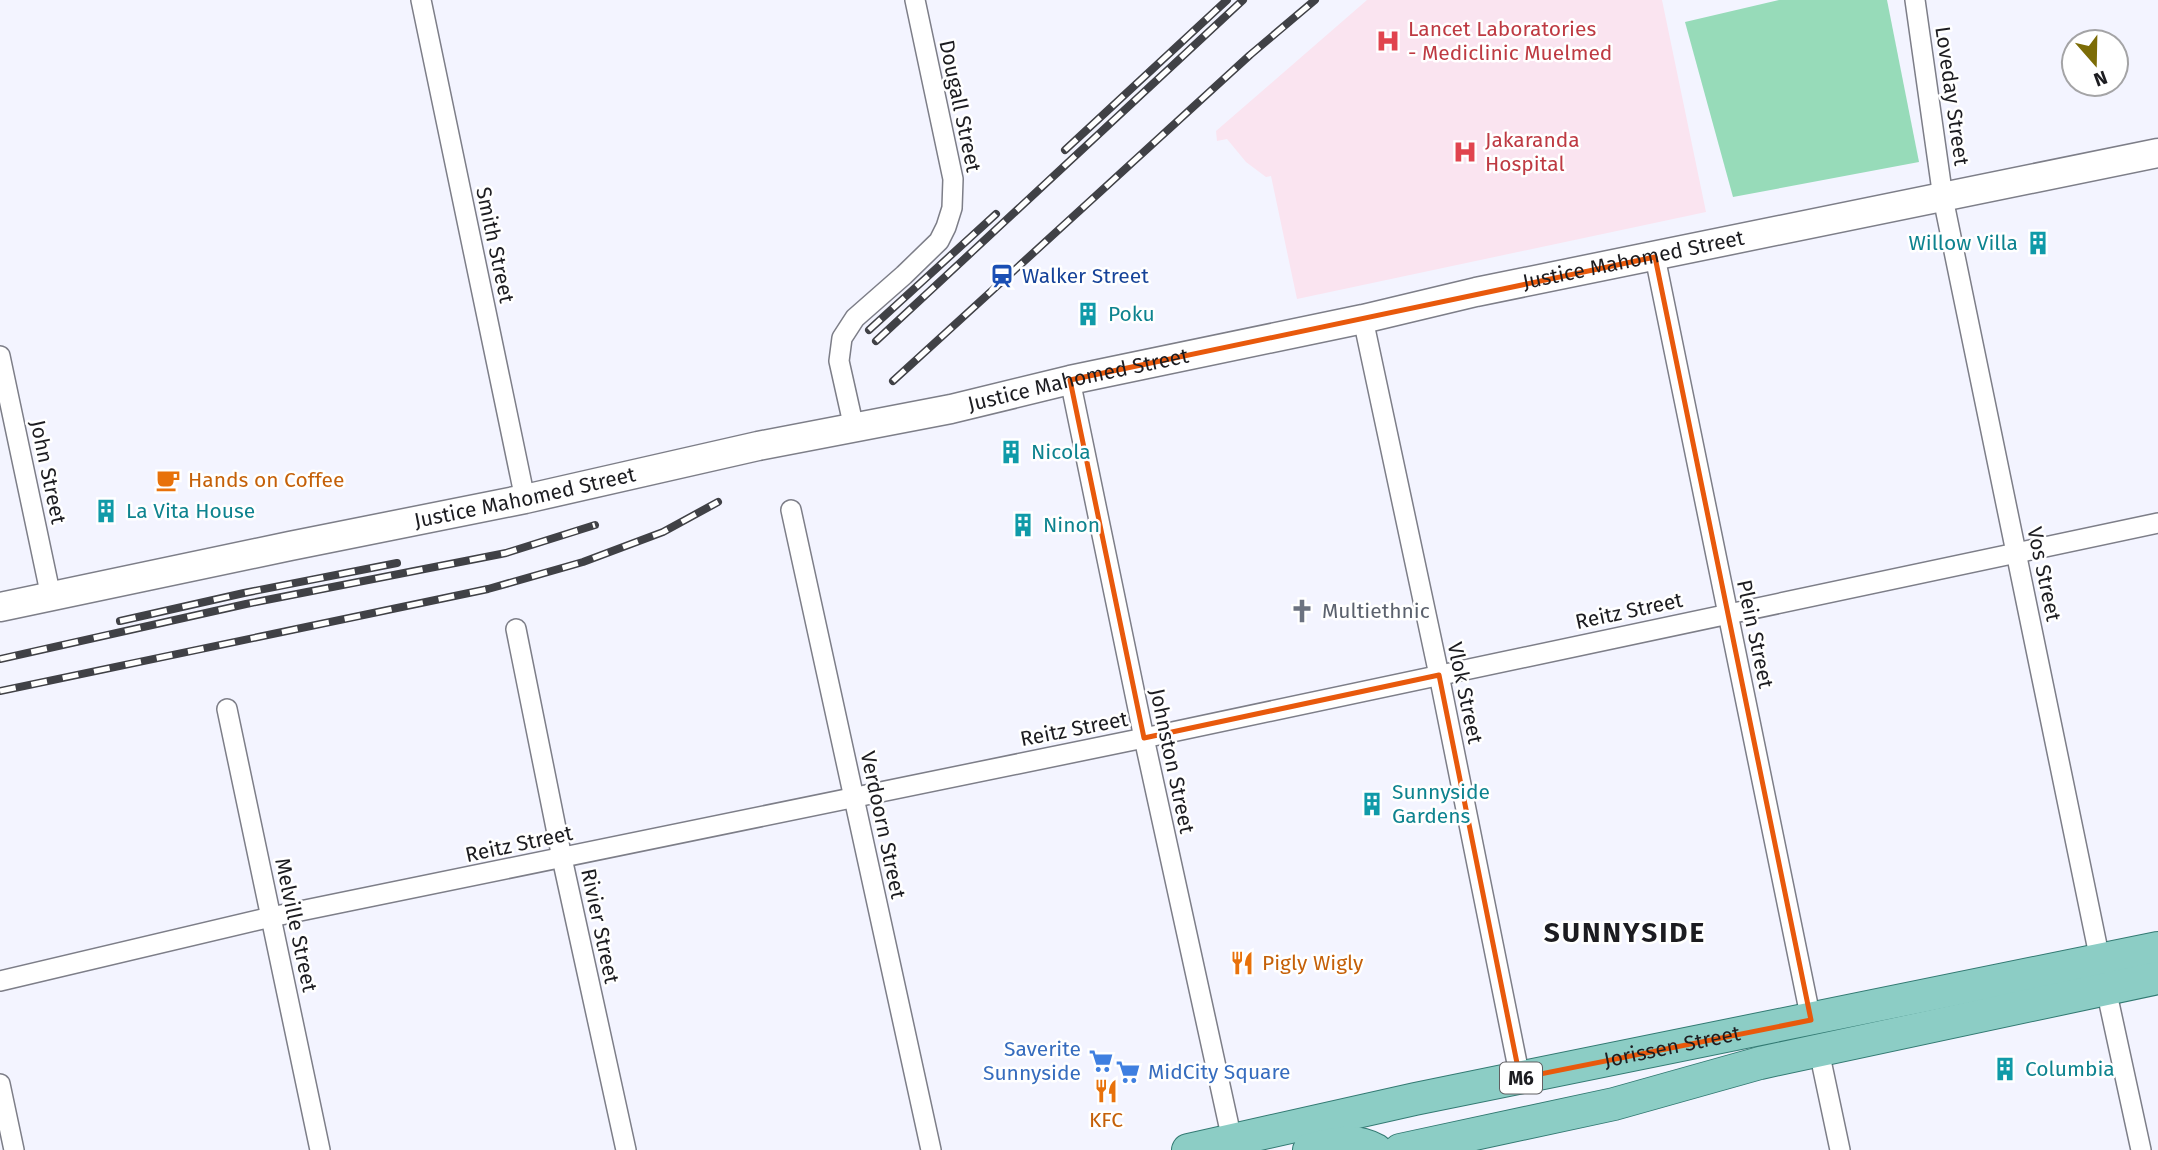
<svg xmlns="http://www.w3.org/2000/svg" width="2158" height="1150" viewBox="0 0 2158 1150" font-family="'Fira Sans',sans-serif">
  <rect width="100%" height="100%" fill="#f3f4ff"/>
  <polygon fill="#fae4f0" points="1367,0 1662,0 1706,212 1297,299 1271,176 1266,177 1246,162 1227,139 1217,141 1216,131"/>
  <polygon fill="#97dbb9" points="1779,0 1887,0 1919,162 1733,197 1685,22"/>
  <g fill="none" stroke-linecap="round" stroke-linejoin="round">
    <g stroke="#7d7e88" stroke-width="22">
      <g id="street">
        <polyline points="421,0 525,499"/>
        <polyline points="1915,0 1943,198 2100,960"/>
        <polyline points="1655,257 1811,1020"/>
        <polyline points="1363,319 1439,675 1520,1078"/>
        <polyline points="0,356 51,597"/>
        <polyline points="1070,380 1144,738 1234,1149"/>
        <polyline points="854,428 839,361 842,338 855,318 904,275 939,241 946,227 952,208 953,179 915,0"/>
        <polyline points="791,510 931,1150"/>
        <polyline points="516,629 562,858 626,1150"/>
        <polyline points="227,709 320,1150"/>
        <polyline points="0,981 271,917 1144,738 2158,523"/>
        <polyline points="2106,989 2141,1150"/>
        <polyline points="1819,1051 1840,1150"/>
        <polyline points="0,1084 14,1150"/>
      </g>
    </g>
    <g stroke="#7d7e88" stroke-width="31">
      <g id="secondary">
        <path id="s1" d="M 0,607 L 290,546 L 525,499 L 758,446 L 951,409 L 1070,380 L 1363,319 L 1476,292 L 2158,153"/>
      </g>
    </g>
    <g stroke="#337a73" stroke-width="34">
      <g id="primary">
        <path id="s2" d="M 1188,1150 L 1415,1099 L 2158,948"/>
        <path d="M 1309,1150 C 1332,1144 1354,1137 1376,1150"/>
        <polyline points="1400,1150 1614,1104 1760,1063 2158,978"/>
      </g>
    </g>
    <use href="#street" stroke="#fff" stroke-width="19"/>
    <use href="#secondary" stroke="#fff" stroke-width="28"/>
    <use href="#primary" stroke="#8ccdc5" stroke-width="32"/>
    <g stroke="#404146" stroke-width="8">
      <g id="rail">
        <polyline points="1065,150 1227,0"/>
        <polyline points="869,330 996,214"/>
        <polyline points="876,341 1243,0"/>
        <polyline points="893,381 1250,55 1315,0"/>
        <polyline points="120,621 244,593 397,563"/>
        <polyline points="0,659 246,604 506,553 595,525"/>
        <polyline points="0,691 488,589 583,562 663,532 718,502"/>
      </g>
    </g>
    <use href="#rail" stroke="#fff" stroke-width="5" stroke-dasharray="16" stroke-linecap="butt"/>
  </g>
  <path fill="none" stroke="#e8590c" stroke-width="5" stroke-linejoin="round" d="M 1655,257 L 1811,1020 L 1520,1078 L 1439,675 L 1144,738 L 1070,380 Z"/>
  <defs>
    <g id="hospital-bare" transform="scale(1.89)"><path d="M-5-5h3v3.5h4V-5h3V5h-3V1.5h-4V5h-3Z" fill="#e0444e" stroke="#fff" stroke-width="2.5" paint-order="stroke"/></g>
    <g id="building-bare" transform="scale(1.89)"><path d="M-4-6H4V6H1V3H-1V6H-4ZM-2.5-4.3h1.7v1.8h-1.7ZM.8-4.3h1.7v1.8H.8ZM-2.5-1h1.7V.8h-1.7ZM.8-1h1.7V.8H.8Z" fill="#0f9aa8" stroke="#fff" stroke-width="2.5" paint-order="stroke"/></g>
    <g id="station-bare" transform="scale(1.89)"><path d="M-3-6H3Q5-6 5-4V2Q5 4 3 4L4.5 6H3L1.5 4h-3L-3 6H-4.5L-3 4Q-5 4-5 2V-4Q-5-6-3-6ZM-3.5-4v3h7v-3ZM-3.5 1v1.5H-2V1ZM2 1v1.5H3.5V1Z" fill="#1a4fb4" stroke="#fff" stroke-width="2.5" paint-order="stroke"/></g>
    <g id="cafe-bare" transform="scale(1.89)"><path d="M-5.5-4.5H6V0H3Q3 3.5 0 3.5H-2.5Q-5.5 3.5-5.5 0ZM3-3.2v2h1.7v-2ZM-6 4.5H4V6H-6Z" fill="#e8710a" stroke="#fff" stroke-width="2.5" paint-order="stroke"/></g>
    <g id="church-bare" transform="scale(1.89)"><path d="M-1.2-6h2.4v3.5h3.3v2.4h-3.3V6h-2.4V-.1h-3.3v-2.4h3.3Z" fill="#6b7280" stroke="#fff" stroke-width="2.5" paint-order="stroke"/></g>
    <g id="restaurant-bare" transform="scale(1.89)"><path d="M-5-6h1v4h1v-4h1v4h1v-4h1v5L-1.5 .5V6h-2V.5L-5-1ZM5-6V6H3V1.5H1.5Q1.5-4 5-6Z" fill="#e8710a" stroke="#fff" stroke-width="2.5" paint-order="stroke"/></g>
    <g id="supermarket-bare" transform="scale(1.89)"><path d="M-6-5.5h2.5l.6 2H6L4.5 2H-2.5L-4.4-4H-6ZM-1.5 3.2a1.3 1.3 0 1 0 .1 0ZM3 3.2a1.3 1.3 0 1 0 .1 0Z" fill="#3f7fe0" stroke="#fff" stroke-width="2.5" paint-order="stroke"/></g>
  </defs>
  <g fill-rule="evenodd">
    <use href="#hospital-bare" x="1388" y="41"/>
    <use href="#hospital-bare" x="1465" y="152"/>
    <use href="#building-bare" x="2038" y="243"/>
    <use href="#station-bare" x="1002" y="276"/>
    <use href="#building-bare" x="1088" y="314"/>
    <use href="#building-bare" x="1011" y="452"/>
    <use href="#cafe-bare" x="168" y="480"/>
    <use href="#building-bare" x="106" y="511"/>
    <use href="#building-bare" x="1023" y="525"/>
    <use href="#church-bare" x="1302" y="611"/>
    <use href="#building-bare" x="1372" y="804"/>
    <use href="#restaurant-bare" x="1242" y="963"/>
    <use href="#supermarket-bare" x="1101" y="1061"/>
    <use href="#building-bare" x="2005" y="1069"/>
    <use href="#supermarket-bare" x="1128" y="1072"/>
    <use href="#restaurant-bare" x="1106" y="1091"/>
  </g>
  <g text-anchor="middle" stroke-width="5" stroke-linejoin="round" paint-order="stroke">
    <rect fill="#fff" stroke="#606063" stroke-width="2" x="1500" y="1062.5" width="42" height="31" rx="5"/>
    <g font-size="19" font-weight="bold" fill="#1c1c20">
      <text x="1521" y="1085">M6</text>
    </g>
    <g font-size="21" fill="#be3a42" stroke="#fff" text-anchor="start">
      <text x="1408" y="36">Lancet Laboratories<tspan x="1408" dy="24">- Mediclinic Muelmed</tspan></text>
      <text x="1485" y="147">Jakaranda<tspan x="1485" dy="24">Hospital</tspan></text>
    </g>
    <g font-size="21" fill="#1c1c20" stroke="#fff">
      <text transform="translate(1952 96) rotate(82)" y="7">Loveday Street</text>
      <text transform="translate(960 106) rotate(78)" y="7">Dougall Street</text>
      <text transform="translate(495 245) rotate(78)" y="7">Smith Street</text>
      <text dy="7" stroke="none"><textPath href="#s1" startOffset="1670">Justice Mahomed Street</textPath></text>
      <text dy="7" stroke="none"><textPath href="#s1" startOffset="1102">Justice Mahomed Street</textPath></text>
      <text transform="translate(48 472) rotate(78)" y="7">John Street</text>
      <text dy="7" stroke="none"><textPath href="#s1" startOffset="536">Justice Mahomed Street</textPath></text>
      <text transform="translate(2044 574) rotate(78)" y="7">Vos Street</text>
      <text transform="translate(1629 611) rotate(-12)" y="7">Reitz Street</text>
      <text transform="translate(1755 634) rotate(78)" y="7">Plein Street</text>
      <text transform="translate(1465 693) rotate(78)" y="7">Vlok Street</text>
      <text transform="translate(1074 729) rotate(-11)" y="7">Reitz Street</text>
      <text transform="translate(1172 761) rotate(78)" y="7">Johnston Street</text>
      <text transform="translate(883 825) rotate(78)" y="7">Verdoorn Street</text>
      <text transform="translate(519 844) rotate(-12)" y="7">Reitz Street</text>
      <text transform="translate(296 925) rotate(78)" y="7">Melville Street</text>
      <text transform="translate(600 926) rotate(78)" y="7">Rivier Street</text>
      <text dy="7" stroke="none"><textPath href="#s2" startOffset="495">Jorissen Street</textPath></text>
    </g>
    <g font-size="21" fill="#0d838f" stroke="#fff" text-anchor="start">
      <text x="2018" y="250" text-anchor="end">Willow Villa</text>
      <text x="1108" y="321">Poku</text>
      <text x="1031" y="459">Nicola</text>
      <text x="126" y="518">La Vita House</text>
      <text x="1043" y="532">Ninon</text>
      <text x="1392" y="799">Sunnyside<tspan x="1392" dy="24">Gardens</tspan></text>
      <text x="2025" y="1076">Columbia</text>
    </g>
    <g font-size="21" fill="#164399" stroke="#fff" text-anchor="start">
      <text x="1022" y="283">Walker Street</text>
    </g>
    <g font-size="21" fill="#c56008" stroke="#fff" text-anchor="start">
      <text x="188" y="487">Hands on Coffee</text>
      <text x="1262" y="970">Pigly Wigly</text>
      <text x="1106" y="1127" text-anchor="middle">KFC</text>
    </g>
    <g font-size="21" fill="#5b616d" stroke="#fff" text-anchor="start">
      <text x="1322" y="618">Multiethnic</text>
    </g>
    <g font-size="21" fill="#366cbe" stroke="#fff" text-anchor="end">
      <text x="1081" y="1056">Saverite<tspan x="1081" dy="24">Sunnyside</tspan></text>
      <text x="1148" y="1079" text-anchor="start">MidCity Square</text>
    </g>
    <g font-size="28" font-weight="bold" letter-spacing="2" fill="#1c1c20" stroke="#fff">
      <text x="1625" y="942">SUNNYSIDE</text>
    </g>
  </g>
  <g transform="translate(2095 63) rotate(160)"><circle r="33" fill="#ffffff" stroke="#a4a4a6" stroke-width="2"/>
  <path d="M0-5L12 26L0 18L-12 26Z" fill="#7c6c06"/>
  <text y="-10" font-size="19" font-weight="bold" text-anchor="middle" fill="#1c1c20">N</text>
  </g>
</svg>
